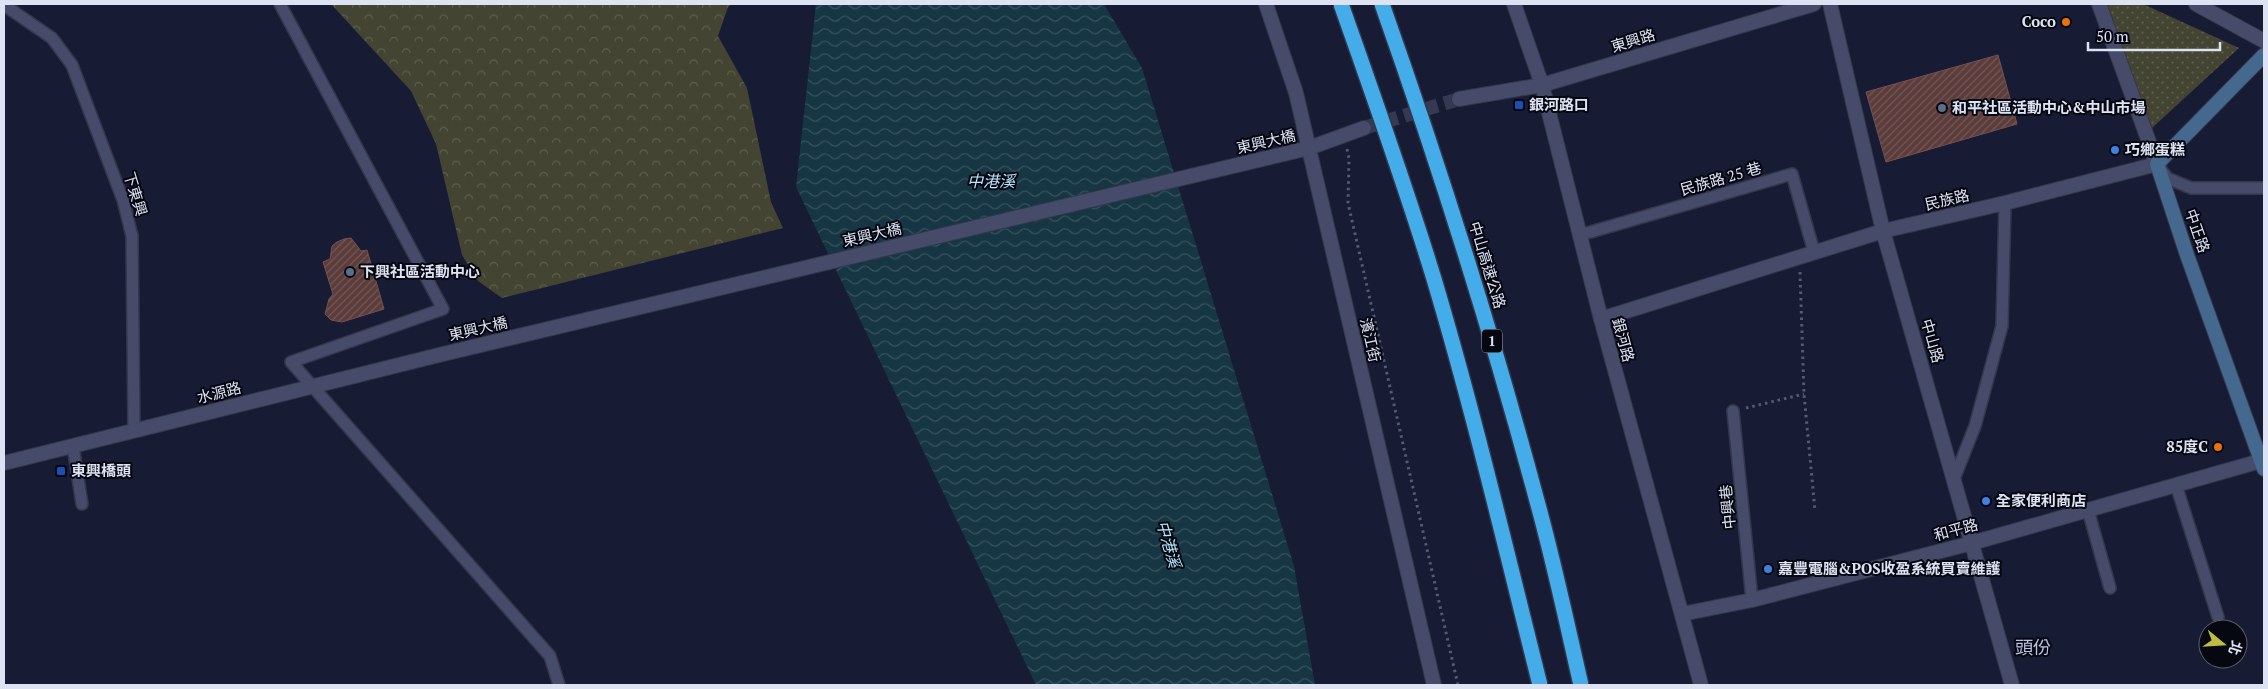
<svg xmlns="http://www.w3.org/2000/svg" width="2268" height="689" viewBox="0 0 2268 689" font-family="'PT Serif','Noto Sans TC',serif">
  <defs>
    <pattern id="forest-crowns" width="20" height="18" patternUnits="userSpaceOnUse" patternTransform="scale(1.25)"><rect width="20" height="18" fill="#434431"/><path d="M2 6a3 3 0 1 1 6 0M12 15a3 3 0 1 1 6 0" fill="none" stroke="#5e5f4f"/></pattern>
    <pattern id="park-dots" width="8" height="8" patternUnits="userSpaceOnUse" patternTransform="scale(1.25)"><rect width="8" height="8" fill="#434431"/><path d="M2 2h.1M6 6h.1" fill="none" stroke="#5e5f4f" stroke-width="1.8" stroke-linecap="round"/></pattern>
    <pattern id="water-waves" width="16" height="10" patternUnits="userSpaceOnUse" patternTransform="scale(1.25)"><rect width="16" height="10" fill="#163643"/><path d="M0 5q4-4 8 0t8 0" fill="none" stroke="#37535f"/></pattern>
    <pattern id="building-hatch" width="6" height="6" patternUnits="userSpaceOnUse" patternTransform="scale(1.25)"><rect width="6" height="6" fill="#5b3c3a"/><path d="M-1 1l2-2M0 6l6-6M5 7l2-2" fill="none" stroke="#725857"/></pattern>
  </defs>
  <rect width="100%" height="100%" fill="#171b34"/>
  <polygon fill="url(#forest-crowns)" points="331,4 732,4 728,7 718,36 747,88 771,202 783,228 502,298 478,281 462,255 436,144 411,91"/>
  <polygon fill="url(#park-dots)" points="2105,4 2143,4 2239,48 2152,128"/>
  <polygon fill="url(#water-waves)" points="816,4 1104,4 1142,68 1294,566 1315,685 1036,685 796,187"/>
  <g fill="url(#building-hatch)" stroke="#75514f">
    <polygon points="1998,55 2017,124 1886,162 1866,92"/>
    <polygon points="351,238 361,251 367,250 384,309 342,322 331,320 325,314 329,299 333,294 323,262 330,259 332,246 337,242 344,239"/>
  </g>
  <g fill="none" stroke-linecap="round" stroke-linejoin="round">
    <polyline stroke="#353951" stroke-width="14" stroke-dasharray="14 7" stroke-linecap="butt" points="1364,128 1459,99"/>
    <g stroke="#34364b" stroke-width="14">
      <g id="service">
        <polyline points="280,4 443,309 291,362 550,656 559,685"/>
        <polyline points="4,5 52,38 72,65 123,200 132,236 134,431"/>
        <polyline points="2160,168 2167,178 2191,188 2264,188"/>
        <polyline points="1580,235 1792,174 1814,252"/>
        <polyline points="1733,411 1752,600"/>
        <polyline points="73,446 82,504"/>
        <polyline points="1954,479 1975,426 2002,326 2005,203"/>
        <polyline points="2176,485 2218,617"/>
        <polyline points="2088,510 2110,588"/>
      </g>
    </g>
    <g stroke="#34364b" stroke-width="16">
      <g id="minor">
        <polyline points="1266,4 1296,93 1434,685"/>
        <polyline points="1514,4 1542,85 1601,319 1701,685"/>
        <polyline points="1830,4 1883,231 2012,685"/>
        <polyline points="1542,85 1814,4"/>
        <polyline points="1601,319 1883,231 2005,203 2157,164"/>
        <polyline points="1682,614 1752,600 1972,543 2264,460"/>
      </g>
    </g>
    <g stroke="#34364b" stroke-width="16">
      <g id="tertiary">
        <polyline points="2099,4 2157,164"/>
        <polyline points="2196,4 2264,41"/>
        <polyline points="1459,99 1542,85"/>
        <polyline points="4,463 443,354 1309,148 1364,128"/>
      </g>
    </g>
    <g stroke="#34364b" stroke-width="16">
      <polyline id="secondary" points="2264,55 2157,164 2187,255 2264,469"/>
    </g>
    <g stroke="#565a71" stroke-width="3" stroke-dasharray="2.5 4" stroke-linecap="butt">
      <polyline points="1347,149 1349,159 1348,203 1458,685"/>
      <polyline points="1800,272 1804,394 1815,511"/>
      <polyline points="1746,408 1804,394"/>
    </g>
    <use href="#service" stroke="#454b68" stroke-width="11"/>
    <use href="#minor" stroke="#454b68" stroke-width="14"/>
    <use href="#tertiary" stroke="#454b68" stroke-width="14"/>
    <use href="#secondary" stroke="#45688e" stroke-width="14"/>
    <g stroke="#34364b" stroke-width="18" stroke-linecap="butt">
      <g id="motorway-bridge">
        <path d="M 1341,4 C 1373,95 1406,187 1434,279 C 1474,413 1506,550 1540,685"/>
        <path d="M 1382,4 C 1440,168 1492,333 1537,501 C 1554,562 1567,624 1581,685"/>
      </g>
    </g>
    <use href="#motorway-bridge" stroke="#44ace8" stroke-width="15"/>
  </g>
  <g fill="#e8710a" stroke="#050711" stroke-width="2">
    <circle cx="2066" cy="22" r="5"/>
    <circle cx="2218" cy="447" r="5"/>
  </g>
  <g fill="#1a4fb4" stroke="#050711" stroke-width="2">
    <rect x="1514" y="100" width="10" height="10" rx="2.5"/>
    <rect x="56" y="466" width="10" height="10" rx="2.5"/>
  </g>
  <g fill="#5c6f8a" stroke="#050711" stroke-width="2">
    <circle cx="1942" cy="108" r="5"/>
    <circle cx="350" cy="272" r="5"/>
  </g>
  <g fill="#3f7fe0" stroke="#050711" stroke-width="2">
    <circle cx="2115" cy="150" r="5"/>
    <circle cx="1986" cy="501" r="5"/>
    <circle cx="1768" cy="569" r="5"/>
  </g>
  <g text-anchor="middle" stroke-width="4" stroke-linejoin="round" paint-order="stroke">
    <rect fill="#050711" stroke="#9da1b0" stroke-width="1" x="1482" y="329.5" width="20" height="23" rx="4"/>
    <g font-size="14" font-weight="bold" fill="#dee3f4">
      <text x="1492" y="346">1</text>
    </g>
    <g font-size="15" font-weight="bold" fill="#dee3f4" stroke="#050711" text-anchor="start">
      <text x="2056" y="27" text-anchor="end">Coco</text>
      <text x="1529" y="110">銀河路口</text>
      <text x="1952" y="113">和平社區活動中心&amp;中山市場</text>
      <text x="2125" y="155">巧鄉蛋糕</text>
      <text x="360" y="277">下興社區活動中心</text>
      <text x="2208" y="452" text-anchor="end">85度C</text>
      <text x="71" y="476">東興橋頭</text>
      <text x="1996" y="506">全家便利商店</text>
      <text x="1778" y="574">嘉豐電腦&amp;POS收盈系統買賣維護</text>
    </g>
    <g font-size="15" fill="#dee3f4" stroke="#050711">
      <text transform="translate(1633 41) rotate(-17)" y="5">東興路</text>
      <text transform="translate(1266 142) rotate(-13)" y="5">東興大橋</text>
      <text transform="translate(1721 179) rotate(-16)" y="5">民族路 25 巷</text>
      <text transform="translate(135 194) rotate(73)" y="5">下東興</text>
      <text transform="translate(1947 200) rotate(-13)" y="5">民族路</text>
      <text transform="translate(2197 231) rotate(71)" y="5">中正路</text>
      <text transform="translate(872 235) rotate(-13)" y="5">東興大橋</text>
      <text transform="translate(1487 265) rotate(73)" y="5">中山高速公路</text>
      <text transform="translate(478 329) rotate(-13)" y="5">東興大橋</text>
      <text transform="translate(1370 340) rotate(77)" y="5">濱江街</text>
      <text transform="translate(1623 340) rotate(75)" y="5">銀河路</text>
      <text transform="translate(1932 341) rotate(74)" y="5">中山路</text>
      <text transform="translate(219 393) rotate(-14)" y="5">水源路</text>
      <text transform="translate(1728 507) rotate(-96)" y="5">中興巷</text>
      <text transform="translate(1956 530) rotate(-15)" y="5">和平路</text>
    </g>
    <g font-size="16" font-style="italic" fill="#b5e5fc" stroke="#050711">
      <text x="991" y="187">中港溪</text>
      <text transform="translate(1169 544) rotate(74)" y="6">中港溪</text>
    </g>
    <g font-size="18" fill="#bac2e4" stroke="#050711">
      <text x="2033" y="654">頭份</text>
    </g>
  </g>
  <rect width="2268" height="689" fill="none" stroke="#dee3f4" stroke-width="10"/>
  <g transform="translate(2223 644) rotate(108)"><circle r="24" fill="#050711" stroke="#5c5f6c"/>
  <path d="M0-4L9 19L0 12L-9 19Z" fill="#bfbe41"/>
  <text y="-8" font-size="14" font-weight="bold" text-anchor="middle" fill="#dee3f4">北</text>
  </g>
  <path d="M2088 42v8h132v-8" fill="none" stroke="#dee3f4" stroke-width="2.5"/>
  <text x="2096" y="42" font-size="15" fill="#dee3f4" stroke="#050711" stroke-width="4" paint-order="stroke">50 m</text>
</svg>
